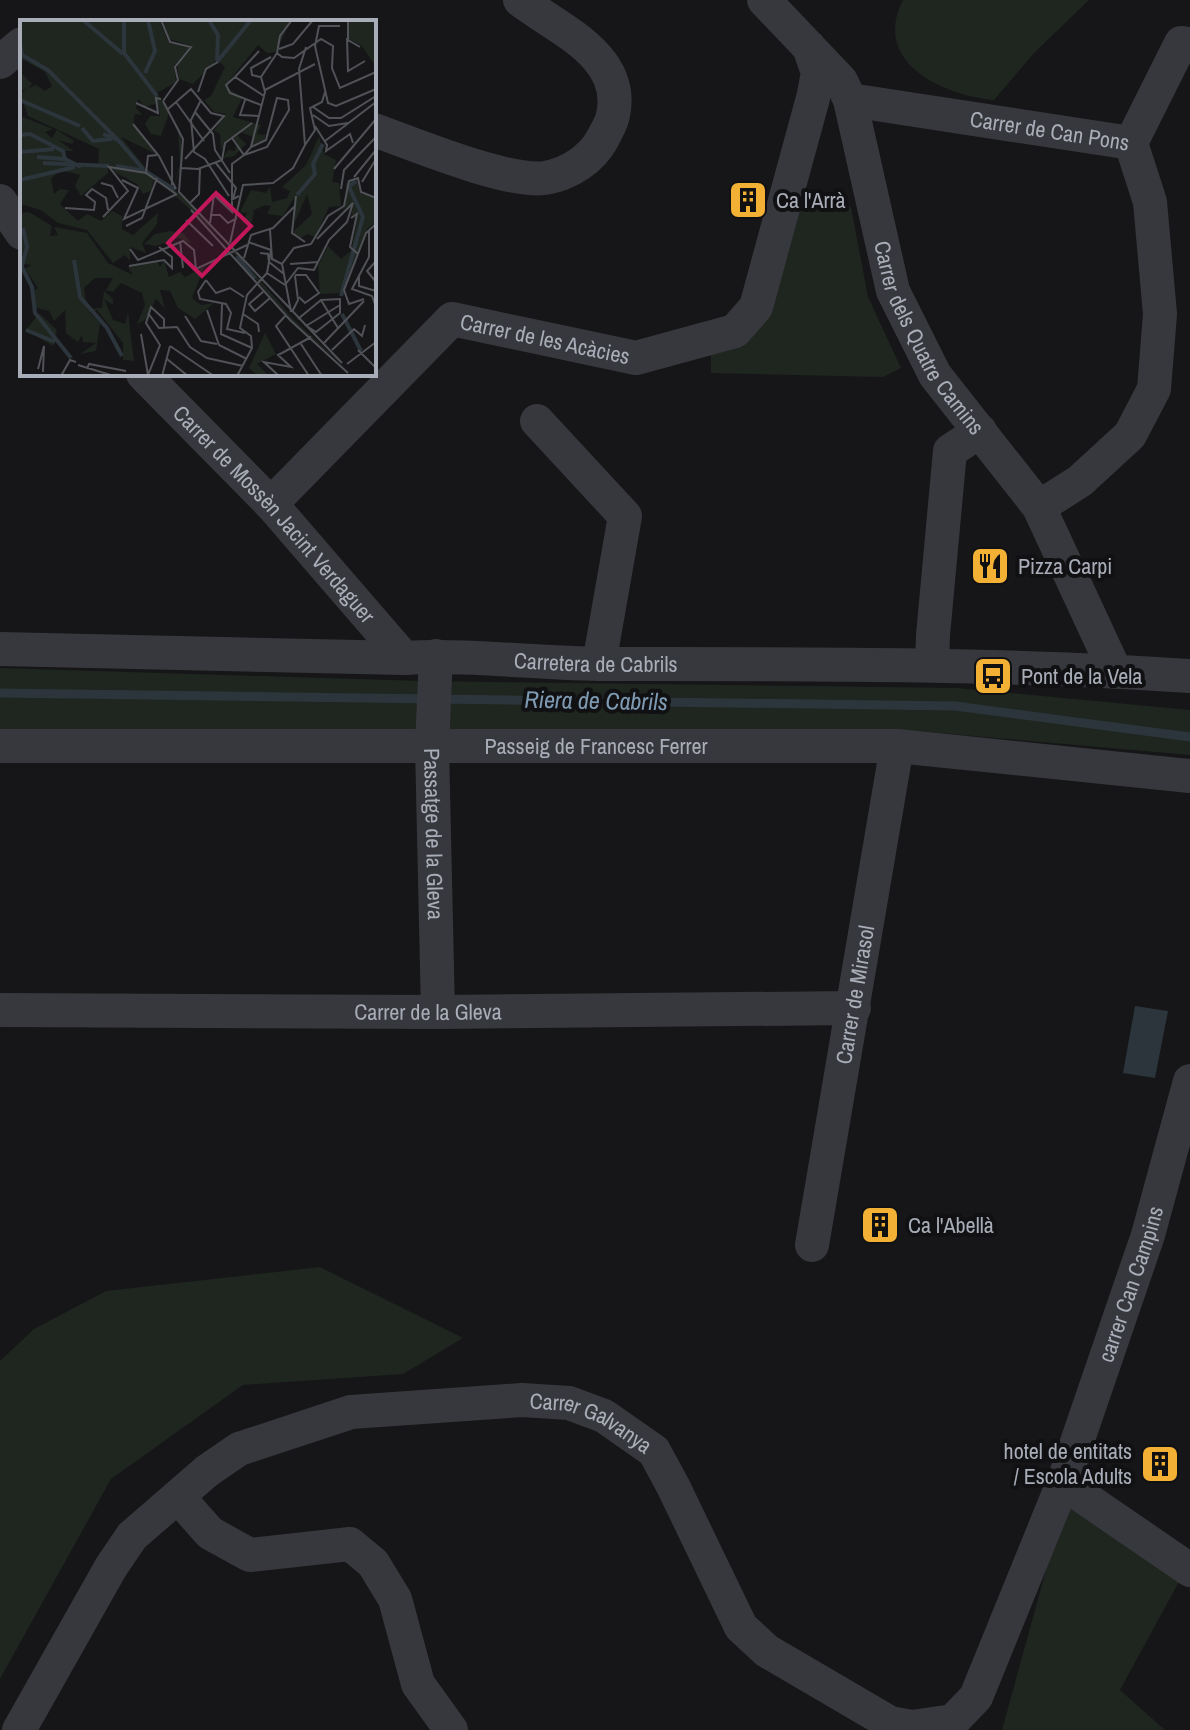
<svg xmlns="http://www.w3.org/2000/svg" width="1190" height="1730" viewBox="0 0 1190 1730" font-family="'Archivo Narrow',sans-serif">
  <rect width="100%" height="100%" fill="#161618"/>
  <g fill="#1e261f">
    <path d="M 903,0 L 1089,0 L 1034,53 L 994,100 C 943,95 871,63 903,0 Z"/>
    <polygon points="798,190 851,207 868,297 901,368 883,377 711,373 711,347 745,337"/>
    <polygon points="0,668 421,681 957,688 1190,710 1190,755 894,729 0,734"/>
    <polygon points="320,1267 463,1338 403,1374 243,1385 111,1479 0,1679 0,1361 34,1329 106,1291"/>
    <polygon points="1065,1501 1181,1578 1120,1690 1165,1730 1002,1730"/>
  </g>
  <polygon fill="#2c353c" points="1135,1006 1168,1011 1155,1078 1123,1073"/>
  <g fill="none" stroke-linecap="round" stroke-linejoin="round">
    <polyline stroke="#2c353c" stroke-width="9" points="0,693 955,706 1190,737"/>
    <g stroke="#37383d" stroke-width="34">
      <path id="s1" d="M 764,0 L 841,81 L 850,100 L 893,291 L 935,375 L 1039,507 L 1115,671"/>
      <polyline points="0,62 22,44"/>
      <path id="s2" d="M 850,100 L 1131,143 L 1181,43 L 1190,44"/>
      <path d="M 374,130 C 414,144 506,183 545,178 C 569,174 592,159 603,138 C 606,131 612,123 613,115 C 626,56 558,29 520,0"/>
      <polyline points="0,201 22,233"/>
      <path id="s3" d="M 143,374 L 271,504 L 404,658"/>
      <polyline points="537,421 625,516 599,664"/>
      <path id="s4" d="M 271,504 L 452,319 L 636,358 L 735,331 L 756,307 L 813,98 L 818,73 L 809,47"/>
      <polyline points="1039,507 1080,481 1130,435 1154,389 1160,314 1150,202 1131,143"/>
      <path id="s5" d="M 0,649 L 404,658 C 472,654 541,664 609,664 C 803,664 997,663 1190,676"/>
      <path id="s6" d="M 436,656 L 432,746 L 438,1012"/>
      <polyline points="932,664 933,635 950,451 980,431"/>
      <path id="s7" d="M 0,746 L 897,746 L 1190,776"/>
      <path id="s8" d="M 0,1010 L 438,1012 L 854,1008"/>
      <path id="s9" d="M 812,1245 L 897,746"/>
      <polyline points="1063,1483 1190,1570"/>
      <polyline points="179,1498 210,1533 250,1555 350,1544 373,1563 395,1599 418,1684 451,1730"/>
      <path id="s10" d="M 19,1730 L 111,1567 L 132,1536 L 207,1471 L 239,1449 L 351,1412 L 522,1400 L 569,1403 L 604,1416 L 654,1451 L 673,1486 L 741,1627 L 767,1651 L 890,1723 L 912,1727 L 953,1721 L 976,1697 L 1063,1483 L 1148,1235 L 1190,1081"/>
    </g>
  </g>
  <defs>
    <g id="building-square" transform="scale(2)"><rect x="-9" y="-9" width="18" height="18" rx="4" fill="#f2b134" stroke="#111113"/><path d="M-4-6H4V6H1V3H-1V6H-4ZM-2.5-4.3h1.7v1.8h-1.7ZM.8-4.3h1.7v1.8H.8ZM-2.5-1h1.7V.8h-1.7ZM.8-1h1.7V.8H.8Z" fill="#111"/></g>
    <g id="restaurant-square" transform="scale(2)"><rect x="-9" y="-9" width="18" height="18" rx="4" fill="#f2b134" stroke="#111113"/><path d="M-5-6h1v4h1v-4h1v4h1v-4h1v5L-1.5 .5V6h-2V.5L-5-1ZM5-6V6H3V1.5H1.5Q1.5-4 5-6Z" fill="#111"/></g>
    <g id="bus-square" transform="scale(2)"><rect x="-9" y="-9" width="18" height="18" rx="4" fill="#f2b134" stroke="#111113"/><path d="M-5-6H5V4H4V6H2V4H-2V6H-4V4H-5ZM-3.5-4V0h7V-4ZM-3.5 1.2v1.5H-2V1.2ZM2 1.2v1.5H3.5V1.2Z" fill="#111"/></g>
  </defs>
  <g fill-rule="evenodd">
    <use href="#building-square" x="748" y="200"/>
    <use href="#restaurant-square" x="990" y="566"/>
    <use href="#bus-square" x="993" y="676"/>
    <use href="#building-square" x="880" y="1225"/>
    <use href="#building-square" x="1160" y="1464"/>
  </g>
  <g text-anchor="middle" stroke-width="8" stroke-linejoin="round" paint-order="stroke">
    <g font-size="22" fill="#a8adb8" stroke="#111113">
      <text dy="8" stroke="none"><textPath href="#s2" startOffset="202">Carrer de Can Pons</textPath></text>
      <text dy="8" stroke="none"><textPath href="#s1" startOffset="386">Carrer dels Quatre Camins</textPath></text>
      <text dy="8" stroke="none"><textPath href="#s4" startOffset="354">Carrer de les Acàcies</textPath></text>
      <text dy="8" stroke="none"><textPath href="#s3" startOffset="192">Carrer de Mossèn Jacint Verdaguer</textPath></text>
      <text dy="8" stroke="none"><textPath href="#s5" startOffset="596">Carretera de Cabrils</textPath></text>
      <text dy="8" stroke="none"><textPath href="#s7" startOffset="596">Passeig de Francesc Ferrer</textPath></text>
      <text dy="8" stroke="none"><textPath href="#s6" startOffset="178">Passatge de la Gleva</textPath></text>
      <text dy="8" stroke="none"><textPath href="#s9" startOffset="254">Carrer de Mirasol</textPath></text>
      <text dy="8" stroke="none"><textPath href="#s8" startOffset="428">Carrer de la Gleva</textPath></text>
      <text dy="8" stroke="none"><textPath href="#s10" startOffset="1710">carrer Can Campins</textPath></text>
      <text dy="8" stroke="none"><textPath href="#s10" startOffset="726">Carrer Galvanya</textPath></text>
    </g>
    <g font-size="22" fill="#a8adb8" stroke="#111113" text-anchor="start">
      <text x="776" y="208">Ca l'Arrà</text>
      <text x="1018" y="574">Pizza Carpi</text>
      <text x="1021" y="684">Pont de la Vela</text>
      <text x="908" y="1233">Ca l'Abellà</text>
      <text x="1132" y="1459" text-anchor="end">hotel de entitats<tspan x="1132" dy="25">/ Escola Adults</tspan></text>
    </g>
    <g font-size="24" font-style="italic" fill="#7f9bb3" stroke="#111113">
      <text transform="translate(596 701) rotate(1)" y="8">Riera de Cabrils</text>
    </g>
  </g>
  <g transform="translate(20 20)">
    <rect width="356" height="356" fill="#161618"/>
    <path d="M 0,0 L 139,0 L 149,23 L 170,27 L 154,46 L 156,62 L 137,73 L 160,110 L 163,139 L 154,166 L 160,144 L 158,109 L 149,93 L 141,116 L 131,114 L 125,104 L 130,96 L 140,96 L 138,83 L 125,87 L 118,79 L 116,88 L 122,95 L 115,94 L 113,105 L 136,134 L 101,117 L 128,151 L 147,163 L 169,183 L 213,229 L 274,300 L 335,356 L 270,299 L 202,219 L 134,156 L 132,170 L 123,174 L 117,164 L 89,149 L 108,147 L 88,147 L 88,153 L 61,176 L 55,166 L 60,155 L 40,150 L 31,159 L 34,174 L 40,169 L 49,170 L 40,184 L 58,201 L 67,194 L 81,201 L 92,191 L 102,196 L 102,209 L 113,215 L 138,193 L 137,204 L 122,223 L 126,233 L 110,227 L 110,241 L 105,235 L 93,243 L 67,210 L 38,203 L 21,190 L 0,184 L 0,96 L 33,109 L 25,112 L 32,118 L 37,110 L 54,121 L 52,124 L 38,120 L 54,131 L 44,131 L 45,137 L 58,146 L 78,145 L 79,129 L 8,96 L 0,74 L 8,68 L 0,72 L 0,52 L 12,64 L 9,68 L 16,65 L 25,71 L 32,66 L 25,52 L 4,40 L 0,43 ZM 143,0 L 271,0 L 256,32 L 247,33 L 238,25 L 205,66 L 222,78 L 213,97 L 241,105 L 237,114 L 246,115 L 244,120 L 232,125 L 233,117 L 220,112 L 217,115 L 226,124 L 214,136 L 203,138 L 208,130 L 215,131 L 217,122 L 211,117 L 201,131 L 200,114 L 194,111 L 206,94 L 194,92 L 184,80 L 191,76 L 205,47 L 197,40 L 173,64 L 159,59 L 157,45 L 172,26 L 149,19 ZM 329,0 L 356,0 L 356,47 L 342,26 L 329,19 ZM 299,117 L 304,134 L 316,140 L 312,162 L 319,163 L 321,186 L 309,187 L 295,217 L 287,214 L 280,219 L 273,212 L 292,194 L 287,174 L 275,202 L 274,178 L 263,196 L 247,194 L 251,186 L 245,185 L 234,190 L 232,202 L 222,203 L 227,193 L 220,192 L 231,170 L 246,173 L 250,166 L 252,182 L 267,178 L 270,171 L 262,167 L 286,145 ZM 337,158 L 340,173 L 356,179 L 356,201 L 347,209 L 322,273 L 300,274 L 298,246 L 308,226 L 321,239 L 331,231 L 338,194 L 331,196 L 334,183 L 313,195 L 325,187 L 326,163 ZM 9,192 L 32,206 L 30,216 L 38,215 L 34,207 L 67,213 L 88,243 L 113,255 L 108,247 L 137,241 L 140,247 L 144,240 L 149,257 L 160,252 L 165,257 L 185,246 L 172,278 L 181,285 L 194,283 L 175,299 L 158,288 L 150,271 L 140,270 L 145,289 L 136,279 L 125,300 L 117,304 L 125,285 L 122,273 L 101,263 L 93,272 L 86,270 L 93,258 L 75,258 L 64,268 L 67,289 L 82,288 L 84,271 L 93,279 L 93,285 L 84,279 L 93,300 L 105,304 L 108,292 L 114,341 L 103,340 L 103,323 L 77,290 L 69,292 L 80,303 L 76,331 L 60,334 L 76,323 L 63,322 L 62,315 L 58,322 L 46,313 L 45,290 L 34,301 L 29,291 L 13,287 L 13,271 L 18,268 L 5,249 L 11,245 L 0,243 L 0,193 ZM 150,211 L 163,213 L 172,224 L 158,218 L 136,226 L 124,224 L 135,214 ZM 19,293 L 37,310 L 33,326 L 6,310 ZM 245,313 L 256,334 L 237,344 L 249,356 L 238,356 L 229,348 Z" fill="#1e261f"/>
    <path fill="none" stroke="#2c353c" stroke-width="4" d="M 63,0 L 103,34M 104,0 L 104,33 L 137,76M 189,0 L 198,15 L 197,40M 0,24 L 2,35 L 28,50 L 98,120M 197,42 L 231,0M 125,53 L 135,31 L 128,0M 0,80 L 60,106M 62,108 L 73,121 L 92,119M 83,114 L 98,120 L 123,149M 0,115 L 10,114 L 43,131 L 45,139 L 61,147M 0,132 L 34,129M 17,137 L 44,139M 23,143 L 89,146M 96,146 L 125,151 L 155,170M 0,160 L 55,147M 277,175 L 295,154 L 293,144 L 303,124M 217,236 L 235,259M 54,240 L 60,277 L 87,308 L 102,336M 0,243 L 12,267 L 15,293 L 51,338M 2,246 L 7,227 L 3,208M 321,276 L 343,197 L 329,167 L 336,161M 322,294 L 341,331M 6,310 L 35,322"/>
    <path fill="none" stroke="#505258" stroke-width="2" d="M 141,0 L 150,22 L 171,27 L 155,47 L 158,60 L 143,81M 272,0 L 260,16 L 257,33 L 262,37 L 274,38 L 301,19 L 313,26 L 312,48 L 320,68 L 356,52M 328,0 L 328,20 L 340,27M 320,6 L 299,6 L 295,26 L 308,83 L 316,86 L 356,69M 327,18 L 328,51 L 345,41M 259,29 L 273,24 L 293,0M 215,57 L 239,31M 240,57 L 232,55 L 231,48 L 251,37M 245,70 L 295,44M 178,72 L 186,49 L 198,42M 181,80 L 171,100 L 174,132 L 185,139 L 209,176M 225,80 L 220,95 L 239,96M 143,81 L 163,119 L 159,172 L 322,343M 156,82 L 184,121M 116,83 L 138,93 L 136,78 L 141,79M 241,85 L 210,73 L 206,65 L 215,57 L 244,76M 293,87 L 309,98 L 321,98 L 356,76M 148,89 L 171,69 L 191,93 L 204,96 L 165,139M 175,92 L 193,114 L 195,130 L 210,153M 293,95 L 309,106 L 328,103M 113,104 L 139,136 L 156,169M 295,106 L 307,125 L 306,131 L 330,114 L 333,123M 305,121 L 356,82M 285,125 L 295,110 L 290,88 L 302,82 L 305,72M 231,127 L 245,72 L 241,57 L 257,33M 152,136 L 152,165M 195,142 L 216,168 L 213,179 L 219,176M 161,148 L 178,149 L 202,140 L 205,123 L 232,103M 314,149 L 356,99M 126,153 L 128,136 L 137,135M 334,157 L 356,130M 102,160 L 118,168 L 104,199 L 157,174M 342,162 L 356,139M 81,163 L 92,166 L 98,178M 321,169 L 324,150 L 356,117M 276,176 L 272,213 L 285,222M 170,183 L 179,174 L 180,148M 45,188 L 74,190 L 75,182 L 66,175 L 72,169 L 86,178 L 88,190M 171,190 L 270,300 L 328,353M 190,195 L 200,195 L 208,203 L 217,198M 83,197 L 108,171 L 89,147 L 126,153 L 156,174M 331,198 L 337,194 L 330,227 L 338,234M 166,200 L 193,226M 190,203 L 194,175 L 212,192 L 212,144 L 224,135 L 231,127 L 246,120 L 257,78 L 268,80 L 269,90 L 247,127 L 224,135 L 212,118M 106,206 L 122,198 L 137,158M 250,210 L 252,239 L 262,244M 349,210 L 349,237 L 332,269 L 352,276 L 356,287M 160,221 L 163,248M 228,222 L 251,230M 210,223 L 223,165 L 253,163 L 273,148 L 285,125 L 279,49 L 286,27M 291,224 L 308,196 L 324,186 L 329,161 L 338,158 L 341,172 L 356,178M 110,229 L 118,240 L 163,221 L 174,230 L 176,249 L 227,225M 251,230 L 247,253 L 265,265M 240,233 L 248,234 L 249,242 L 264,254M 224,238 L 231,215 L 253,208 L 275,186M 356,241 L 347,251 L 356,262M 270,244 L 298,242M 109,246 L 144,240 L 152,248 L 152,237 L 139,227M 275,255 L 286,255 L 299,273 L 285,283 L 279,277M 339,255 L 339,266 L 356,271M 186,260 L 178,272 L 180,279 L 206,284 L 211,293 L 207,309 L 225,313M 186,260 L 196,273 L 210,268 L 224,277M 265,265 L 278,248 L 294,250 L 309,220 L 327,202 L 333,183 L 297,219M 244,271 L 229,284 L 235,291 L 250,278M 344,279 L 329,284 L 324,270 L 346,213 L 356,204M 301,280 L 318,308M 202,284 L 201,314 L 232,328M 187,290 L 199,325 L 227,339M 271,292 L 262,244 L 274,228 L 291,224M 272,292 L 278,280 L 275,256M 128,293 L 139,308 L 157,307 L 170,327 L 187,338 L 223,346M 223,294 L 238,304 L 239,312M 266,295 L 256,306 L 289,356M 165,296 L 181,321 L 197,324M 278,299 L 301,280 L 320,279 L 320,293 L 296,312 L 285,305M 286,306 L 320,285M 121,314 L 128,355M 281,324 L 302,356M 303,324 L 344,281M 150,326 L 194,356M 312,330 L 334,309 L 342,316 L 345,305M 338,330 L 356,348M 262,333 L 291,317M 147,339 L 168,356M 327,344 L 356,322M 58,345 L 94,356M 18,349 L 24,326 L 23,352M 67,349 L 69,344 L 106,351M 128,355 L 140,325 L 126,303 L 131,287 L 144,299 L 144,307M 41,356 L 50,340 L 56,342M 142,356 L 150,326M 217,356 L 232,328 L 231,316 L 220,308 L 227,275 L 247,253M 259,356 L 244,342 L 271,347 L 258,335 L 262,333"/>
    <path fill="#c2185b" fill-opacity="0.15" stroke="#c2185b" stroke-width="4" d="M 196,173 L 231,206 L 182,256 L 148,223 Z"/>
    <rect width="356" height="356" fill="none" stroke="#a8adb8" stroke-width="4"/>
  </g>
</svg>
